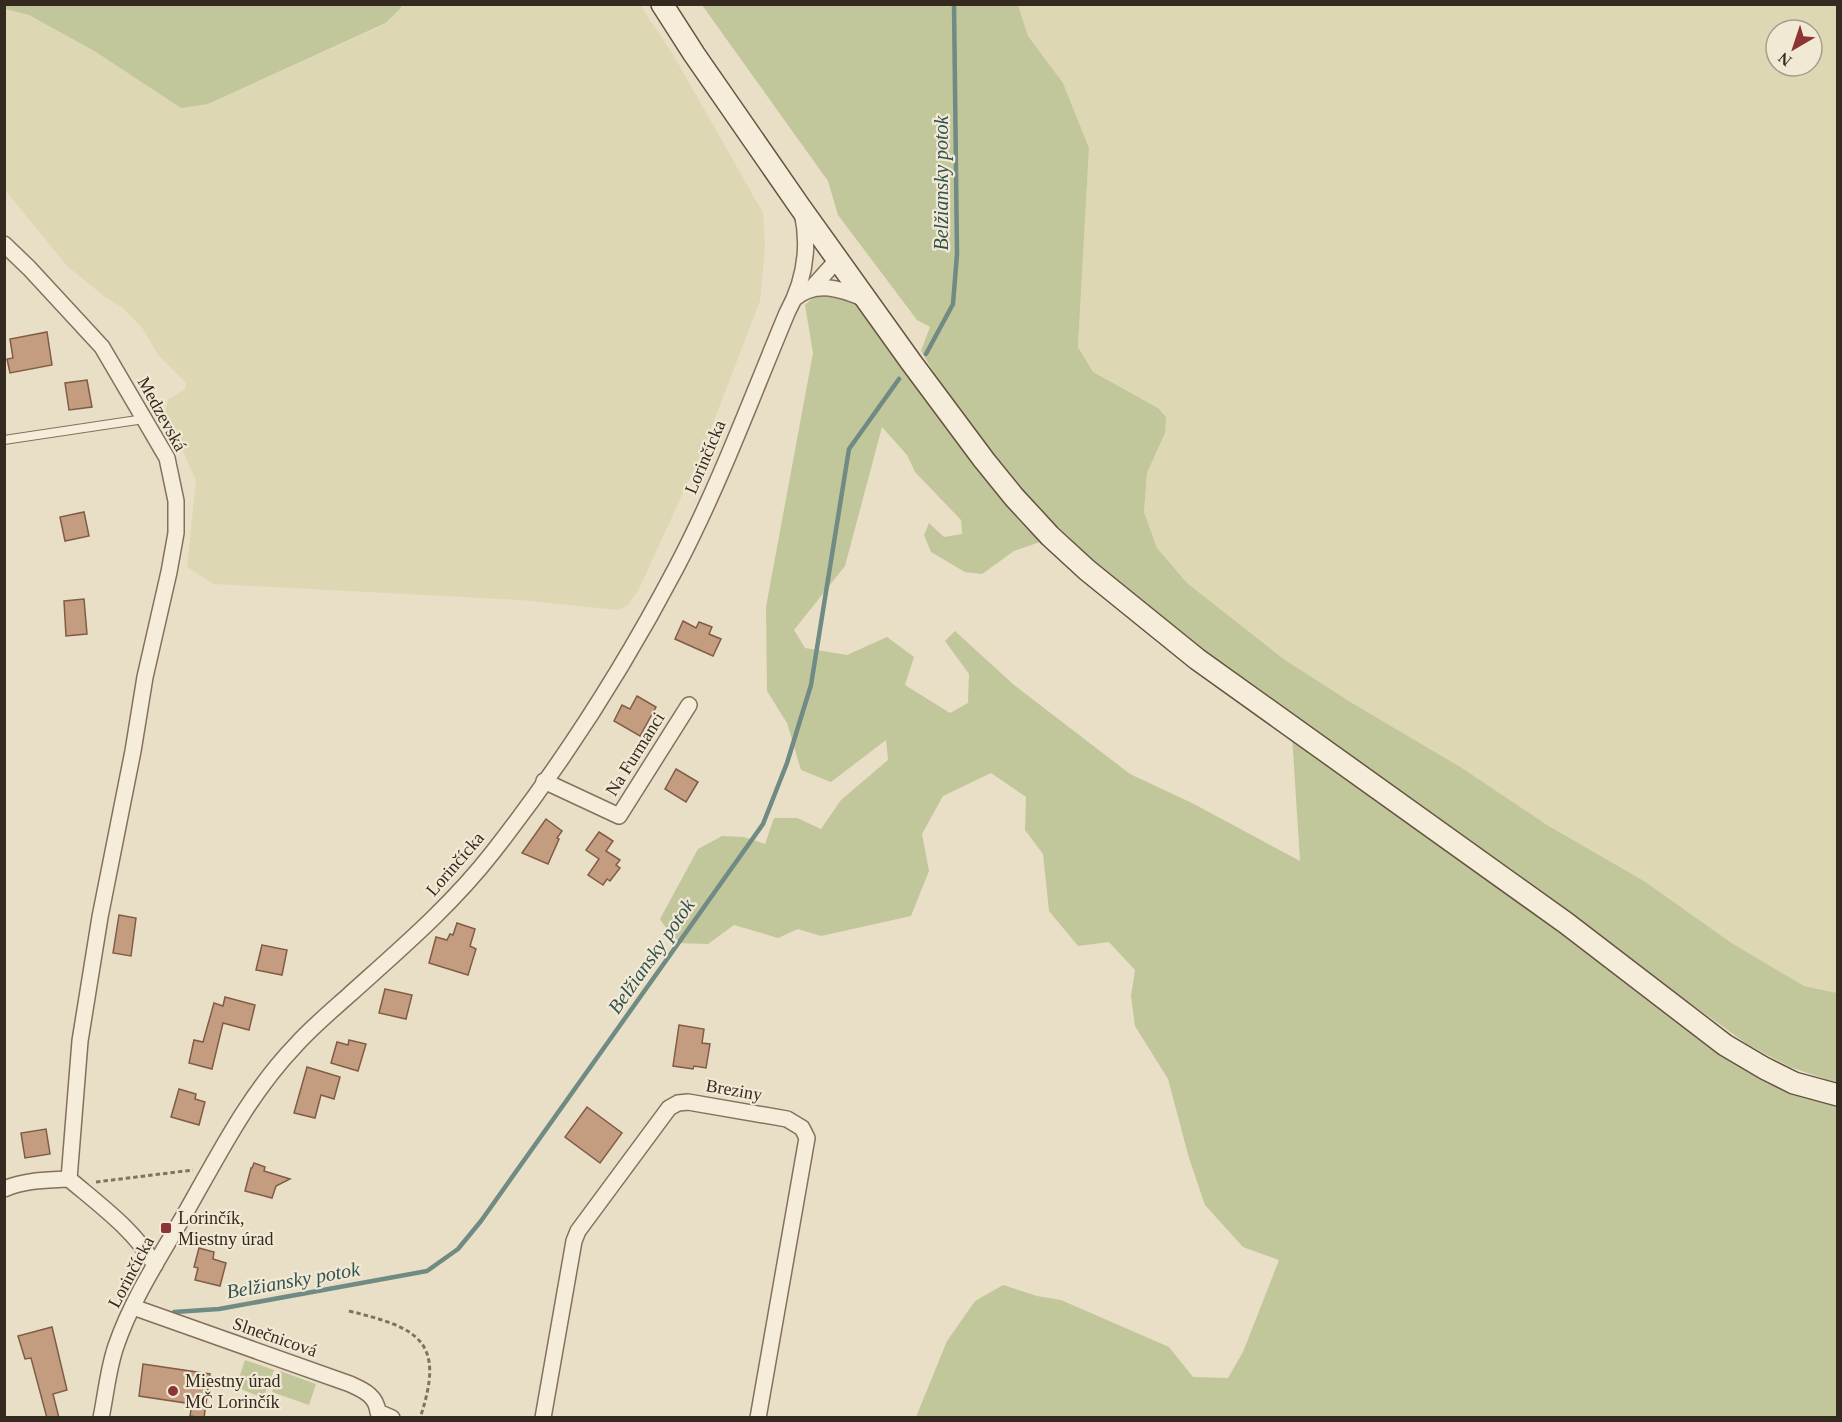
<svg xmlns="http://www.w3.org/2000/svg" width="1842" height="1422" viewBox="0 0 1842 1422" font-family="'Times New Roman',serif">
  <rect width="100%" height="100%" fill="#e9dfc6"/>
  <g fill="#ded7b4" fill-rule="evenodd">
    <path d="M 1829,4 L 1837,7 L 1837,993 L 1804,986 L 1733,944 L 1644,881 L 1547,825 L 1462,768 L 1352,703 L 1285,660 L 1187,583 L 1157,548 L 1144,512 L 1147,473 L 1165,433 L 1158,408 L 1093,372 L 1078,347 L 1089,148 L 1063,83 L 1028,36 L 1018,5 ZM 1776,30 L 1812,30 L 1812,66 L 1776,66 Z"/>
    <polygon points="401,5 640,5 674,56 763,213 765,248 760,301 702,452 638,591 628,605 618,610 520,600 214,584 187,567 196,480 165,413 168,400 185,389 186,383 159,356 143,329 124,309 105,297 67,266 5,190 4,9 29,15 96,52 208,104 386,24 401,8"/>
  </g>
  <g fill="#c2c69b">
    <polygon points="5,4 401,4 401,8 386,23 208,104 181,108 96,52 29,15 5,9"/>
    <polygon points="702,5 1018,5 1028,36 1063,83 1089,148 1078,347 1093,372 1158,408 1166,417 1165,433 1147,473 1144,512 1157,548 1187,583 1285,660 1352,703 1462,768 1547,825 1644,881 1733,944 1804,986 1837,993 1837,1083 1790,1067 1747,1044 1290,715 1135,599 1076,544 1027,496 950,400 921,351 930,327 917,320 838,215 828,181"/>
    <polygon points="817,294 844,296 861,305 1043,541 1014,551 982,574 965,572 931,552 924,535 929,523 944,537 962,534 961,520 915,472 907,455 882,427 845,566 794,630 805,648 847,655 887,637 914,657 905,685 950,713 968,703 969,674 945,641 955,631 1014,685 1130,774 1192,803 1300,861 1292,735 1715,1045 1837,1102 1837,1417 916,1417 947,1341 975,1301 1003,1285 1037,1296 1061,1300 1169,1347 1193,1377 1228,1378 1243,1352 1279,1260 1243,1247 1205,1205 1189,1158 1168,1079 1135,1026 1131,996 1135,970 1109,942 1078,946 1049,911 1043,854 1025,830 1026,797 991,773 943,796 922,834 929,871 911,916 821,936 798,929 778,938 734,925 708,944 676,943 660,919 698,849 722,836 744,837 765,844 774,818 797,818 821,829 841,800 888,760 886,740 831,782 801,770 787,723 767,691 766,607 813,353 805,305"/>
    <polygon points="245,1360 274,1370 263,1398 236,1387"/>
    <polygon points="280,1371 316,1384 309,1405 272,1392"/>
  </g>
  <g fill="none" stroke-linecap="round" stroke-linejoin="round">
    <g stroke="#6f8b84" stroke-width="4.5">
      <polyline points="926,354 953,304 957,254 954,4"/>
      <polyline points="174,1312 219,1309 427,1271 458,1249 481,1221 763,824 787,763 811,685 849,449 899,379"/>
    </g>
  </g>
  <g fill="#c49c80" stroke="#805c46" stroke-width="1.5">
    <polygon points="47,332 52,365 10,373 7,359 13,358 10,339"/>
    <polygon points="87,380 92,407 69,410 65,383"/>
    <polygon points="84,512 89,536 65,541 60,517"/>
    <polygon points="84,599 87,634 66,636 64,601"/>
    <polygon points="683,621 696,628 699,622 712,627 709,634 721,639 713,656 675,639"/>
    <polygon points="637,696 656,707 640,736 614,721 622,705 630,709"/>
    <polygon points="676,769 698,782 686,802 665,789"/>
    <polygon points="546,819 562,831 557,838 559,839 548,864 522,853"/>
    <polygon points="599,832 613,841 606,851 620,860 616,865 620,868 610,881 607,879 603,885 588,875 599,859 586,850"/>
    <polygon points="119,915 136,918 131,956 113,953"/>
    <polygon points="457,923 475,929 470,946 476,949 468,975 429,963 436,937 447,940 450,934 453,935"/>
    <polygon points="262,945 287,950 282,975 256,970"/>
    <polygon points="385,989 412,995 406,1019 379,1013"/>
    <polygon points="225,997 255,1005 249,1030 223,1023 212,1069 189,1063 194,1040 203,1042 214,1003 223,1006"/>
    <polygon points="679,1025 704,1029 702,1043 710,1044 706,1068 694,1066 693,1069 673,1066"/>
    <polygon points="349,1040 366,1044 358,1071 331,1063 337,1042 348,1045"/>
    <polygon points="307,1067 340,1077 334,1099 321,1095 315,1118 294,1113"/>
    <polygon points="179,1089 196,1094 195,1099 205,1102 199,1125 171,1117"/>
    <polygon points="587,1107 622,1133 600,1163 565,1137"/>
    <polygon points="46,1129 50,1154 25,1158 21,1133"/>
    <polygon points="254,1163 265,1167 264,1171 290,1179 276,1186 272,1198 245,1191 251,1168 252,1168"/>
    <polygon points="199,1248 214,1252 213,1259 226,1263 220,1286 195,1280 198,1268 194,1267"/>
    <polygon points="52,1327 67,1390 53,1394 59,1418 47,1418 31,1358 25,1359 18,1336"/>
    <polygon points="143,1364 210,1374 204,1418 190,1416 192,1404 139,1396"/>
  </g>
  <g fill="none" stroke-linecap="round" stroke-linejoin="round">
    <g stroke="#83715e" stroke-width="10">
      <polyline id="lane" points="4,440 144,419"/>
    </g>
    <g stroke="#83715e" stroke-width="18">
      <g id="street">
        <polyline points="4,244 29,268 102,347 167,458 176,501 176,533 169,572 145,677 133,751 100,917 80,1041 69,1179"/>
        <polyline points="811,289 838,259"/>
        <path d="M 795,298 C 816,280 842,289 865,299"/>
        <polyline points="544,781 619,816 689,705"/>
        <path d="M 4,1189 C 25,1180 47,1180 69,1179 C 101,1206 133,1229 155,1265"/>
        <path d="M 133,1307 L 350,1384 C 363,1390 376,1395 378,1412 L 392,1418"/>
        <path d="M 101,1418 C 106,1394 108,1369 116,1346 C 132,1299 161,1255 186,1212 C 219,1154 249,1094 295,1046 C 311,1028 330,1012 348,996 C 399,950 451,906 493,852 C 562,764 624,667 676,568 C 719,486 751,399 787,313 C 804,282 810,247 802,212"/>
        <polyline points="543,1418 574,1241 578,1231 669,1108 678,1103 688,1102 787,1119 802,1128 807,1138 758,1418"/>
      </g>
    </g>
    <g stroke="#655341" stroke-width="24">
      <polyline id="secondary" points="662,4 694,54 800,207 911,362 984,460 1014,497 1050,536 1087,570 1197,659 1566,923 1725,1045 1764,1068 1794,1083 1838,1095"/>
    </g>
    <g stroke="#83715e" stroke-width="3" stroke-dasharray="4.5 3" stroke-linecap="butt">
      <polyline points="96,1182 193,1170"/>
      <path d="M 349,1311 C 419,1328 446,1341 420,1418"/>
    </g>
    <use href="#lane" stroke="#f5ecd9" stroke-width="8"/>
    <use href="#street" stroke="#f5ecd9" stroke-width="15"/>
    <use href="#secondary" stroke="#f5ecd9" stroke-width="21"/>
  </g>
  <g fill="#8c3436" stroke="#f2e9d5" stroke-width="2">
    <rect x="160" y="1222" width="12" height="12" rx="3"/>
    <circle cx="173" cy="1391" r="6"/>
  </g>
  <g text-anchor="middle" stroke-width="4.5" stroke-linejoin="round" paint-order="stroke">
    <g font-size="18" fill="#352a20" stroke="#f2e9d5">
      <text transform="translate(162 414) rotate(61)" y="6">Medzevská</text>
      <text transform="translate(705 457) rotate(-67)" y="6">Lorinčícka</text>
      <text transform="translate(635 754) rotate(-58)" y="6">Na Furmanci</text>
      <text transform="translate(455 864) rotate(-49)" y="6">Lorinčícka</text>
      <text transform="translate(734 1090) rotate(10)" y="6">Breziny</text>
      <text transform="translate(131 1272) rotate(-62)" y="6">Lorinčícka</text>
      <text transform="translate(275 1337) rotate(19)" y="6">Slnečnicová</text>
    </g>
    <g font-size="18" fill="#352a20" stroke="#f2e9d5" text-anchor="start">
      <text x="178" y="1224">Lorinčík,<tspan x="178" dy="21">Miestny úrad</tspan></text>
      <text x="185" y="1387">Miestny úrad<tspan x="185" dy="21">MČ Lorinčík</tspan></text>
    </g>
    <g font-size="20" font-style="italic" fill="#315350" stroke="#f2e9d5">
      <text transform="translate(941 183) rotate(-90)" y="7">Belžiansky potok</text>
      <text transform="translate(651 956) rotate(-55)" y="7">Belžiansky potok</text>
      <text transform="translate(293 1280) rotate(-10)" y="7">Belžiansky potok</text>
    </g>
  </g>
  <rect width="1842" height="1422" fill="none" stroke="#352a20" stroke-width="12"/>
  <g transform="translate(1794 48) rotate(219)"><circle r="28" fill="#f2e9d5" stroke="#a69d8d" stroke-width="1.5"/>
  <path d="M0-4.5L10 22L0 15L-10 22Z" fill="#8c3436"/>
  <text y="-9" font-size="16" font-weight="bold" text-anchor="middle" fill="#352a20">N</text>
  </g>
</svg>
